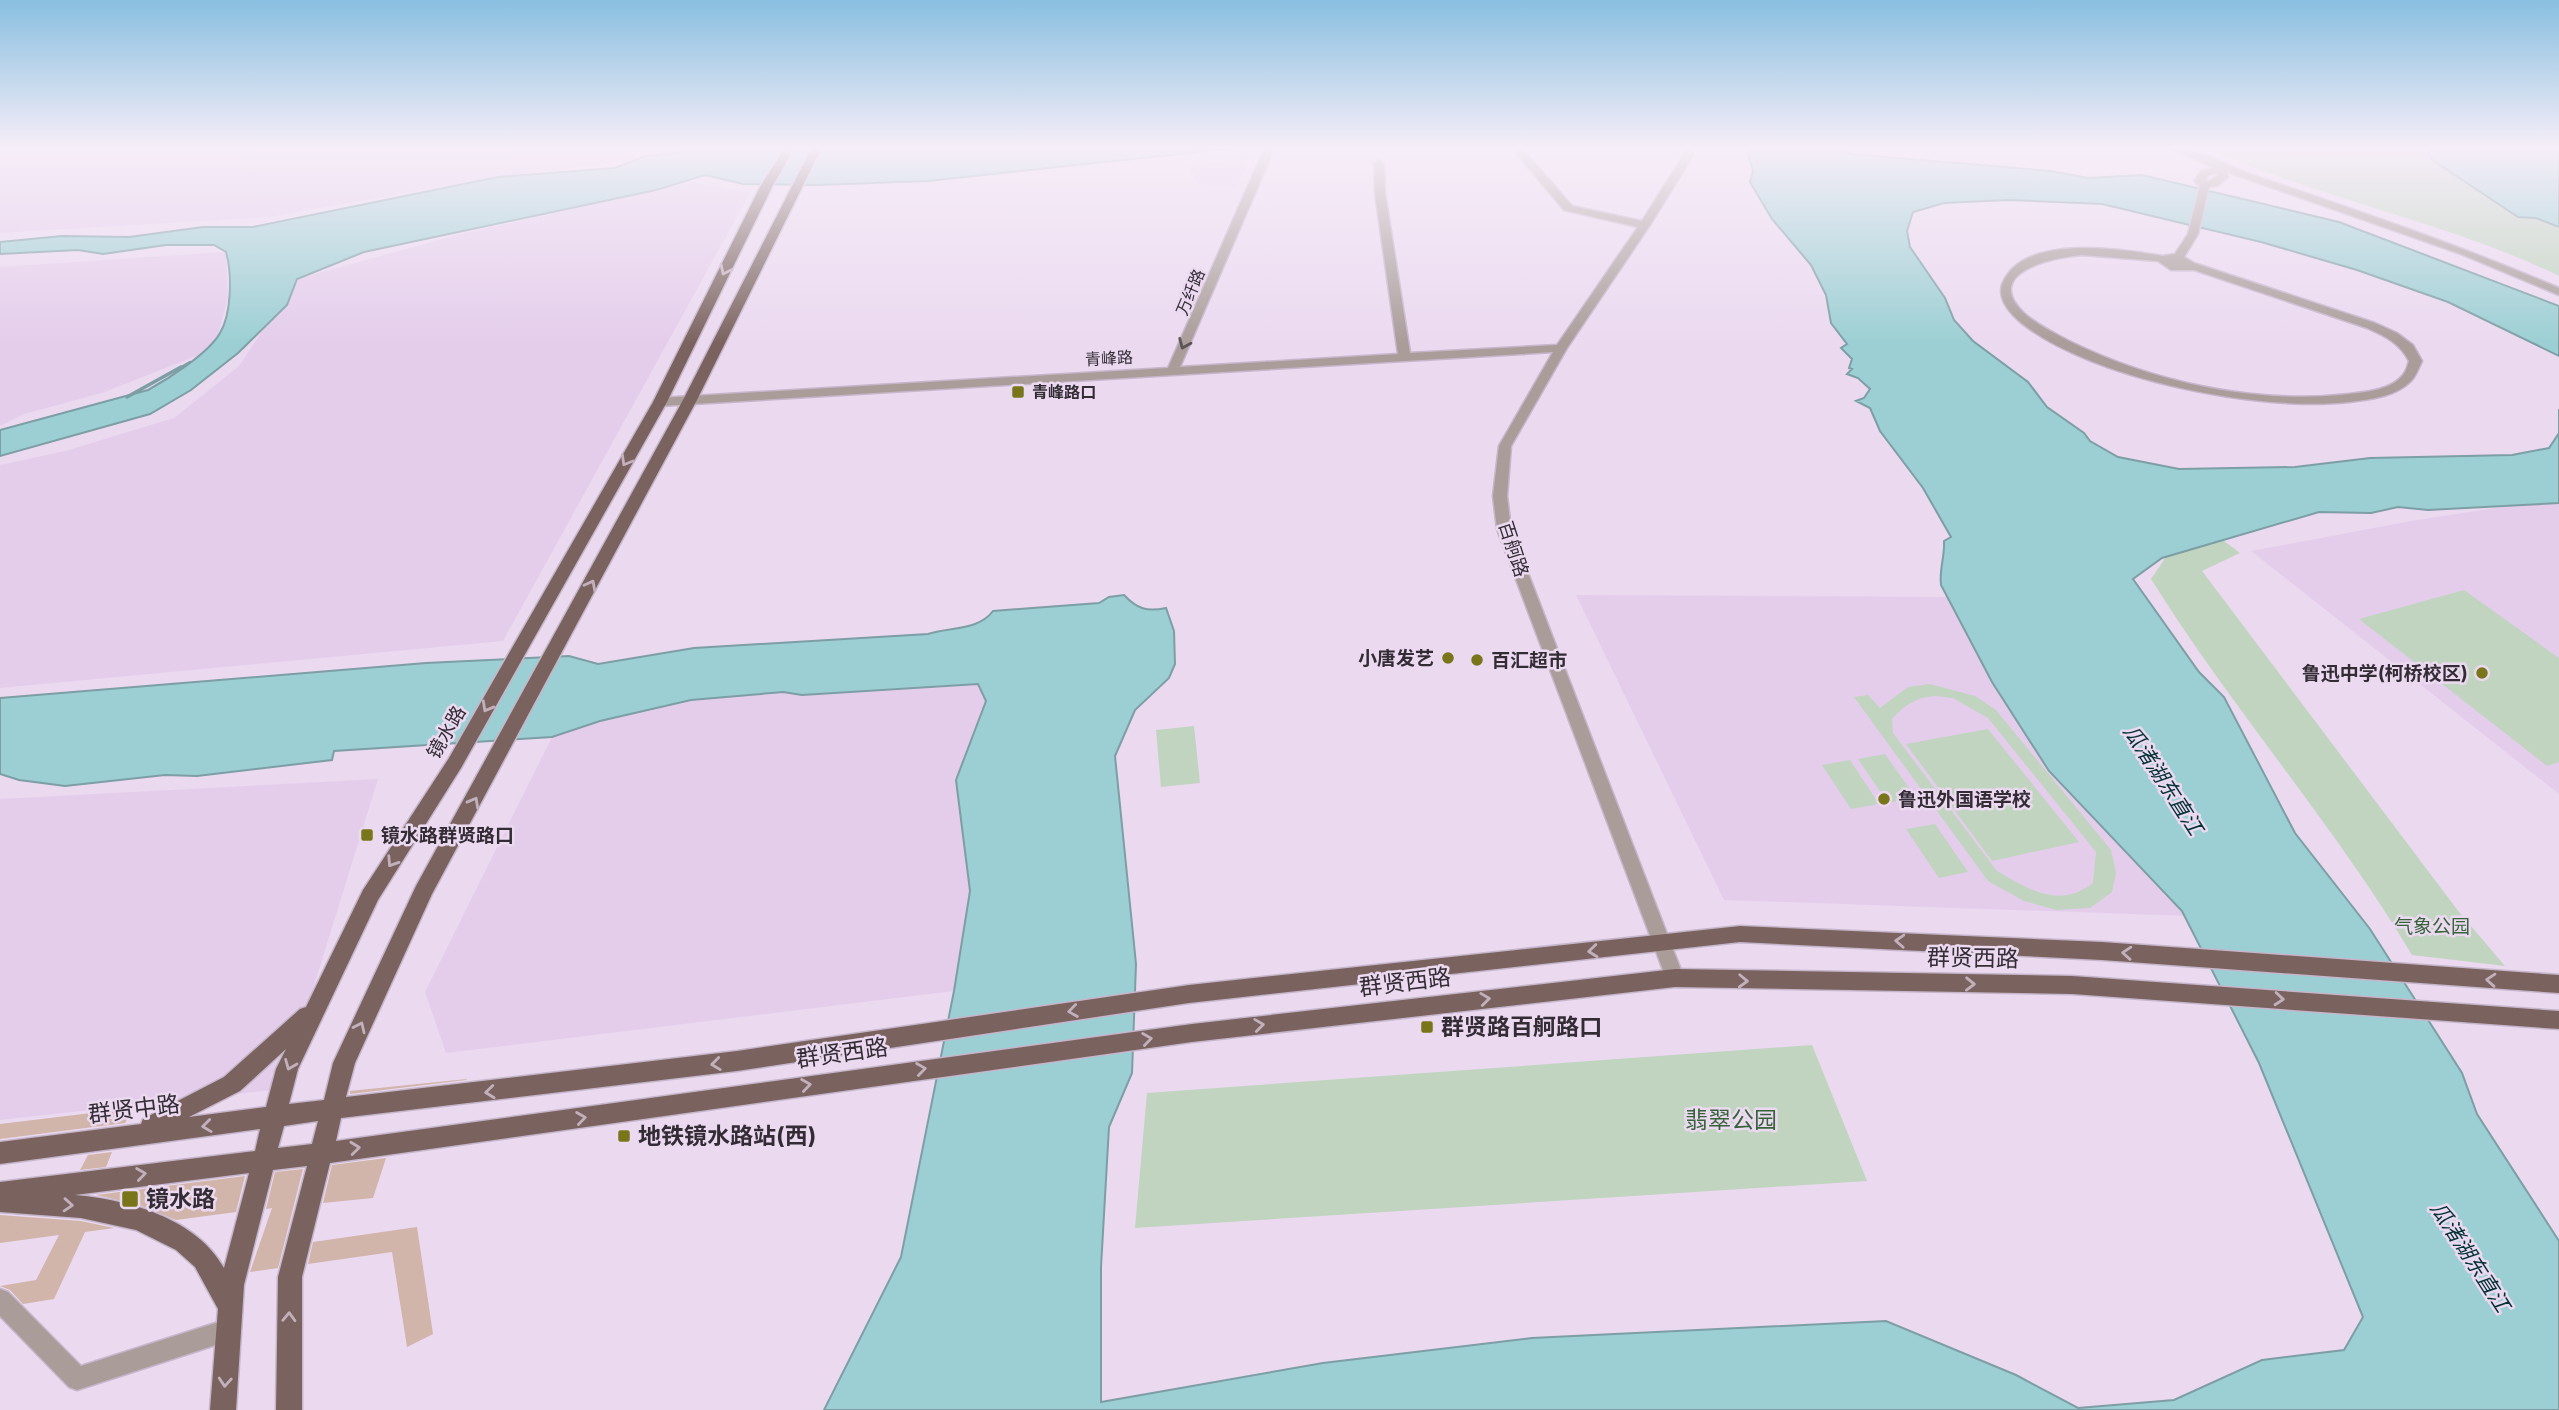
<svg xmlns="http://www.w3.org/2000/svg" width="2559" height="1410" viewBox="0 0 2559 1410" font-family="Inter,'Noto Sans SC',sans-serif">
  <rect width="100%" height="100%" fill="#ebd9f0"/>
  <g fill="#e4cdeb">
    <polygon points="0,147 739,147 498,177 269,217 0,233"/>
    <polygon points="1251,158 1236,187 1198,184 1188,165"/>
    <polygon points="693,182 750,193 503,641 0,688 0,465 65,451 174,418 239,366 297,279 461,234"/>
    <polygon points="226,252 228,298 214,349 102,393 24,414 0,426 0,267"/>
    <polygon points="2553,499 2559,504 2559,794 2251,551 2411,521"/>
    <polygon points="1576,595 1957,597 2189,916 1724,900"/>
    <polygon points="973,682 978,684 986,700 956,780 970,891 954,991 446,1053 425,992 552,737 600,721 691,700 783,692 802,695"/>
    <polygon points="378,779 282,1089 0,1120 0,799"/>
  </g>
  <g fill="#c0d4c0" fill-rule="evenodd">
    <path d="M 2204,147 L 2431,147 L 2428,159 L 2526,216 L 2559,222 L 2559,276 C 2446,221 2319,199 2204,147 Z"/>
    <path d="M 2216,535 L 2240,553 L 2202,571 L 2459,912 L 2505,966 L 2412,955 C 2334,824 2232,709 2151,579 L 2168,554 Z"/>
    <polygon points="2464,590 2559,658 2559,762 2547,766 2359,619"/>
    <path d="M 1930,684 L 1975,696 L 1996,710 L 2111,850 L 2116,873 L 2112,892 L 2090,908 L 2056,910 L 2024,901 L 1988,881 L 1854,697 L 1868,695 L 1880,708 L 1908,687 ZM 1935,696 L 1953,698 L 1988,718 L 2096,852 L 2093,883 C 2060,909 2029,890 1997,871 L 1893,733 L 1892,719 C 1906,704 1915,698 1935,696 Z"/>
    <polygon points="1194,726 1200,783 1161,787 1156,730"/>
    <polygon points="1988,729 2079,842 1992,861 1906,744"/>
    <polygon points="1885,754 1916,798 1888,803 1858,759"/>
    <polygon points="1850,760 1879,804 1851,809 1822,765"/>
    <polygon points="1935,824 1968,872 1939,878 1906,829"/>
    <polygon points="1812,1045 1867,1181 1135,1228 1147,1093"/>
  </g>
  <g fill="#9bcfd3" stroke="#7c9ea4" stroke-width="2">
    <path d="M 711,147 L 1243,147 L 928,181 L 818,185 L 743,184 L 705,175 L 656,190 L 364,252 L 297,279 L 287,305 L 238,353 L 191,390 L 150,414 L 0,456 L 0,430 L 148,390 C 168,379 209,353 220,333 C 232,313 232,273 226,252 L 214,245 L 166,245 L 103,254 L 78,250 L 0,254 L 0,242 L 62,236 L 129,237 L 203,227 L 253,227 L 498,177 L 615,168 L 643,157 Z"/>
    <path d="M 1746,147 L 1844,147 L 1850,154 L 2051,171 L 2088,178 L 2142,175 L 2339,222 L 2559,306 L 2559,356 L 2448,302 L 2357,270 L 2261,242 L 2102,204 L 2008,200 L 1944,203 L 1913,212 L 1907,231 L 1910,247 L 1945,298 L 1954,320 L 1973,341 L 2028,382 L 2047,407 L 2084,433 L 2090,441 L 2118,457 L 2179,469 L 2295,467 L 2370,458 L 2512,455 L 2549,448 L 2559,433 L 2559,409 L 2559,503 L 2428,510 L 2398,507 L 2371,513 L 2319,512 L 2162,558 L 2133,579 L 2199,672 L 2224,697 L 2295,833 L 2370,929 L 2462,1073 L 2477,1114 L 2559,1241 L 2559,1410 L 824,1410 L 901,1257 L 954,991 L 970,891 L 956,780 L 986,701 L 978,684 L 802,695 L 783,692 L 691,700 L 600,721 L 552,737 L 334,751 L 332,760 L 197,776 L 165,775 L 65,786 L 19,780 L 0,774 L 0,698 L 426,663 L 569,656 L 598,664 L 694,648 L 928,634 C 949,627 978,631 993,611 L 1099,603 L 1109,597 L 1124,595 C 1137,609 1147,612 1166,608 L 1174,631 L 1175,664 L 1169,678 L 1135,710 L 1115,756 L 1136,964 L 1132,1073 L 1109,1127 L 1101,1267 L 1101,1402 L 1323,1363 L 1532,1338 L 1886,1321 L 2016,1375 L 2078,1408 L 2174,1400 L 2262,1360 L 2344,1350 L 2363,1317 L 2259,1063 L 2182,911 L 2049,771 L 1992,682 L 1941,585 C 1939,569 1945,557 1944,541 L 1951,537 L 1923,488 L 1880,431 L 1870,408 L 1856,401 L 1864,398 L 1870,389 L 1858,378 L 1847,374 L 1852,369 L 1849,368 L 1852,359 L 1841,348 L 1847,344 L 1831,323 L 1826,295 L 1811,265 L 1772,219 L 1750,182 L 1753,171 Z"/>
    <polygon points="2427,147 2559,147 2559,227 2536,218 2518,217 2431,159"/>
  </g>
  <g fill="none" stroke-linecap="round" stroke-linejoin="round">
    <polyline stroke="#7c9ea4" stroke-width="2.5" points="178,369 190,362"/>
    <polyline stroke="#7c9ea4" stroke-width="3.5" points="127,397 181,367"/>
  </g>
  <g fill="#d1b4aa">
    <polygon points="467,1079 466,1080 350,1094 350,1091"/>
    <polygon points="133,1108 125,1123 0,1139 0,1124"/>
    <polygon points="112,1152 106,1167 80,1170 88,1155"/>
    <polygon points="386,1158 373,1198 323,1203 332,1165"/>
    <polygon points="303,1169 278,1268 250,1272 272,1208 266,1209 275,1172"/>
    <polygon points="245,1176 236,1212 176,1220 139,1205 96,1195"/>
    <polygon points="0,1215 81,1221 114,1228 85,1232 54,1299 23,1304 10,1290 0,1286 36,1280 59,1235 0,1243"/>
    <polygon points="417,1227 433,1334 407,1347 392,1252 308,1264 313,1242"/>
  </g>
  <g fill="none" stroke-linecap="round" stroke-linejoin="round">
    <g stroke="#c6b6cb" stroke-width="3">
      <g id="minor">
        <polygon points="1265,147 1275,147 1180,367 1398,354 1375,193 1374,163 1379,160 1384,163 1385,193 1410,353 1557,345 1638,227 1564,210 1511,147 1521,147 1572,206 1642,221 1684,154 1684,147 1694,147 1694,154 1650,225 1567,348 1511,446 1507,496 1511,529 1684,978 1682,984 1675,986 1668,984 1666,978 1497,529 1493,496 1499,446 1553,352 660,406 654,402 660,398 1168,368"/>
        <path d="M 2167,147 C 2191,145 2228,166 2253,175 C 2356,210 2459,245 2559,288 L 2559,295 L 2461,254 L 2227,172 L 2228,177 L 2217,186 L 2209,187 L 2198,234 L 2184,257 L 2194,263 L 2375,323 L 2397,333 L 2413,345 L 2422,361 C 2419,367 2417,374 2412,380 C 2396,397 2371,399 2349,402 C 2260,412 2089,379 2019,321 C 2008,311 1995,296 2004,280 C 2028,234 2121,249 2163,256 L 2175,254 L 2188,234 L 2200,186 L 2194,181 L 2201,171 L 2214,168 ZM 2216,173 L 2218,175 L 2210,181 L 2205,180 L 2209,175 ZM 2082,255 L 2158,261 L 2171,270 L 2194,270 L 2212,276 L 2367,328 C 2385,336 2400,343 2409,361 C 2408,365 2406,371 2403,375 C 2391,390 2367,392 2349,394 C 2256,405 2153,382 2069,341 C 2054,333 2037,325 2024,313 C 1981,272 2054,257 2082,255 Z"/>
        <polygon points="0,1289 8,1292 81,1366 228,1319 236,1322 239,1330 236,1338 228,1341 77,1390 69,1387 0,1316"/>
      </g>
    </g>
    <g stroke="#c6b6cb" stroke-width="3">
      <path id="major" d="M 785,147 L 795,147 L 772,187 L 667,402 L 461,768 L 378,900 L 298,1069 L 289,1104 L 324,1100 L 333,1063 L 416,886 L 683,400 L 812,147 L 822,147 L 697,400 L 432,894 L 355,1063 L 346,1097 L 737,1051 L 1189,985 L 1740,926 L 2102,942 L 2559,975 L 2559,993 L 2102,960 L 1740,942 L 1189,1003 L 737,1071 L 341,1118 L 336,1141 L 1192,1024 L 1675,969 L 2072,976 L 2559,1011 L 2559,1029 L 2072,994 L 1675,987 L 1192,1042 L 330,1163 L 302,1277 L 302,1410 L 276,1410 L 278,1277 L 307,1166 L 273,1170 L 244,1285 L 236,1410 L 210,1410 L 218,1309 L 195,1267 L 176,1250 L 136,1230 L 81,1218 L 0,1212 L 0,1182 L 255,1151 L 260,1129 L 0,1164 L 0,1142 L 141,1124 L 143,1119 L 224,1077 L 300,1009 L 306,1007 L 363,890 L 449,758 L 653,402 L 760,187 ZM 286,1049 L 276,1069 L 266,1107 L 189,1117 L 240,1091 ZM 318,1121 L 312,1144 L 278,1148 L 284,1126 ZM 249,1173 L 224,1268 C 196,1218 129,1200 75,1195 Z"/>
    </g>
    <use href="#minor" fill="#a99c99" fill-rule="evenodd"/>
    <use href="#major" fill="#7a635f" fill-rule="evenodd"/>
  </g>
  <defs><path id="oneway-chevron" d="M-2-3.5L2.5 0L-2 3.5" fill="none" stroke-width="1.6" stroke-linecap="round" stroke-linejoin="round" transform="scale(1.75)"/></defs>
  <g stroke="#c3b0bd">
    <use href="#oneway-chevron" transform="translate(725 270) rotate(116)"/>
    <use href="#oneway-chevron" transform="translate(626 461) rotate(120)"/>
    <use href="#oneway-chevron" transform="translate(591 585) rotate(-62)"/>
    <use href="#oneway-chevron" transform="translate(487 707) rotate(119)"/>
    <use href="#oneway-chevron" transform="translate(474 802) rotate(-61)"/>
    <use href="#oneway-chevron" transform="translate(392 862) rotate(123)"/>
    <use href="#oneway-chevron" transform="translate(1900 941) rotate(-177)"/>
    <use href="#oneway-chevron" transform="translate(1593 951) rotate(174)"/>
    <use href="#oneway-chevron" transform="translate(2127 953) rotate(-176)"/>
    <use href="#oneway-chevron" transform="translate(2491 980) rotate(-176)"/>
    <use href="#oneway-chevron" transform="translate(1743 981) rotate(2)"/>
    <use href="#oneway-chevron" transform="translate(1970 984) rotate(1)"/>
    <use href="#oneway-chevron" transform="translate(1485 999) rotate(-7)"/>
    <use href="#oneway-chevron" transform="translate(2279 999) rotate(5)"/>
    <use href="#oneway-chevron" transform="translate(1073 1011) rotate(172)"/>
    <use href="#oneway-chevron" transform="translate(1259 1025) rotate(-7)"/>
    <use href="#oneway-chevron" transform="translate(360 1027) rotate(-65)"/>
    <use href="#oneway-chevron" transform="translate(1147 1039) rotate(-8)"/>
    <use href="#oneway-chevron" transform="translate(716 1064) rotate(173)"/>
    <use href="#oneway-chevron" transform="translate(290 1065) rotate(112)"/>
    <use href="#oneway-chevron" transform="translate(921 1069) rotate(-8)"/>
    <use href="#oneway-chevron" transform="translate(806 1085) rotate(-8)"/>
    <use href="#oneway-chevron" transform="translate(490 1092) rotate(174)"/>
    <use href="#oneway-chevron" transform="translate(581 1118) rotate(-8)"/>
    <use href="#oneway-chevron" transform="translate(207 1126) rotate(173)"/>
    <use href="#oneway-chevron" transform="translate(355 1148) rotate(-6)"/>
    <use href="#oneway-chevron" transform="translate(141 1174) rotate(-8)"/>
    <use href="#oneway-chevron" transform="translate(68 1205) rotate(4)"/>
    <use href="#oneway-chevron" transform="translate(289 1317) rotate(-88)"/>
    <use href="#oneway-chevron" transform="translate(225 1382) rotate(94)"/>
  </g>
  <use stroke="#5c5358" href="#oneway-chevron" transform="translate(1184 344) rotate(113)"/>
  <linearGradient id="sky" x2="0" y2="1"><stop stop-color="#89bfe0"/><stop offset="0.43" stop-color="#f6eef8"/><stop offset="1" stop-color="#f6eef8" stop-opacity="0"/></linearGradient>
  <rect width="2559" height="344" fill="url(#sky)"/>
  <g fill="#78751a" stroke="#ebd9f0" stroke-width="2.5">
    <rect x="1011" y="385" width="14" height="14" rx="3.5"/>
    <circle cx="1448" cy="658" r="7"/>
    <circle cx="1477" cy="660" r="7"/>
    <circle cx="2482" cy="673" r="7"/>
    <circle cx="1884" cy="799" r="7"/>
    <rect x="360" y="828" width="14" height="14" rx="3.5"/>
    <rect x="1420" y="1020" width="14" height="14" rx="3.5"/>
    <rect x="617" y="1129" width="14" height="14" rx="3.5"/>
    <rect x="121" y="1190" width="18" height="18" rx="3.5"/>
  </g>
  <g text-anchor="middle" stroke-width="5" stroke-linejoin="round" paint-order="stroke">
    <g font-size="16" fill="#332c35" stroke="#ebd9f0">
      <text transform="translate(1190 292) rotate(-67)" y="6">万纤路</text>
      <text transform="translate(1109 358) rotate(-3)" y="6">青峰路</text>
    </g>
    <g font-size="16" font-weight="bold" fill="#332c35" stroke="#ebd9f0" text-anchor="start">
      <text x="1032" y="398">青峰路口</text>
    </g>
    <g font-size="19" fill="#332c35" stroke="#ebd9f0">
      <text transform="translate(1514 549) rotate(72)" y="7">百舸路</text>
      <text transform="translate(446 732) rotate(-60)" y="7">镜水路</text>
    </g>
    <g font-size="19" font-weight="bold" fill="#332c35" stroke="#ebd9f0" text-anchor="start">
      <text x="1434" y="665" text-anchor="end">小唐发艺</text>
      <text x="1491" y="667">百汇超市</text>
      <text x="2468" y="680" text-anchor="end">鲁迅中学(柯桥校区)</text>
      <text x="1898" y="806">鲁迅外国语学校</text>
      <text x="381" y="842">镜水路群贤路口</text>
    </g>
    <g font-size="19" fill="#366339" stroke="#ebd9f0">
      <text x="2432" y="933">气象公园</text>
    </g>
    <g font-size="21" font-style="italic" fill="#003235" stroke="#ebd9f0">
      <text transform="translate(2163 780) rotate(57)" y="7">瓜渚湖东直江</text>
      <text transform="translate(2470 1257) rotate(57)" y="7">瓜渚湖东直江</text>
    </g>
    <g font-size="23" fill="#332c35" stroke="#ebd9f0">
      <text transform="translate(1973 958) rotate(1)" y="8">群贤西路</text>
      <text transform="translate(1405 982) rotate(-7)" y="8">群贤西路</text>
      <text transform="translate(842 1053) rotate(-8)" y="8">群贤西路</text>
      <text transform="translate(134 1109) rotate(-7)" y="8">群贤中路</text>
    </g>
    <g font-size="23" font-weight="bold" fill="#332c35" stroke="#ebd9f0" text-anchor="start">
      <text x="1441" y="1035">群贤路百舸路口</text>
      <text x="638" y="1144">地铁镜水路站(西)</text>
      <text x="146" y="1207">镜水路</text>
    </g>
    <g font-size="23" fill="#366339" stroke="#ebd9f0">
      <text x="1731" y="1128">翡翠公园</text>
    </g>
  </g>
</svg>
